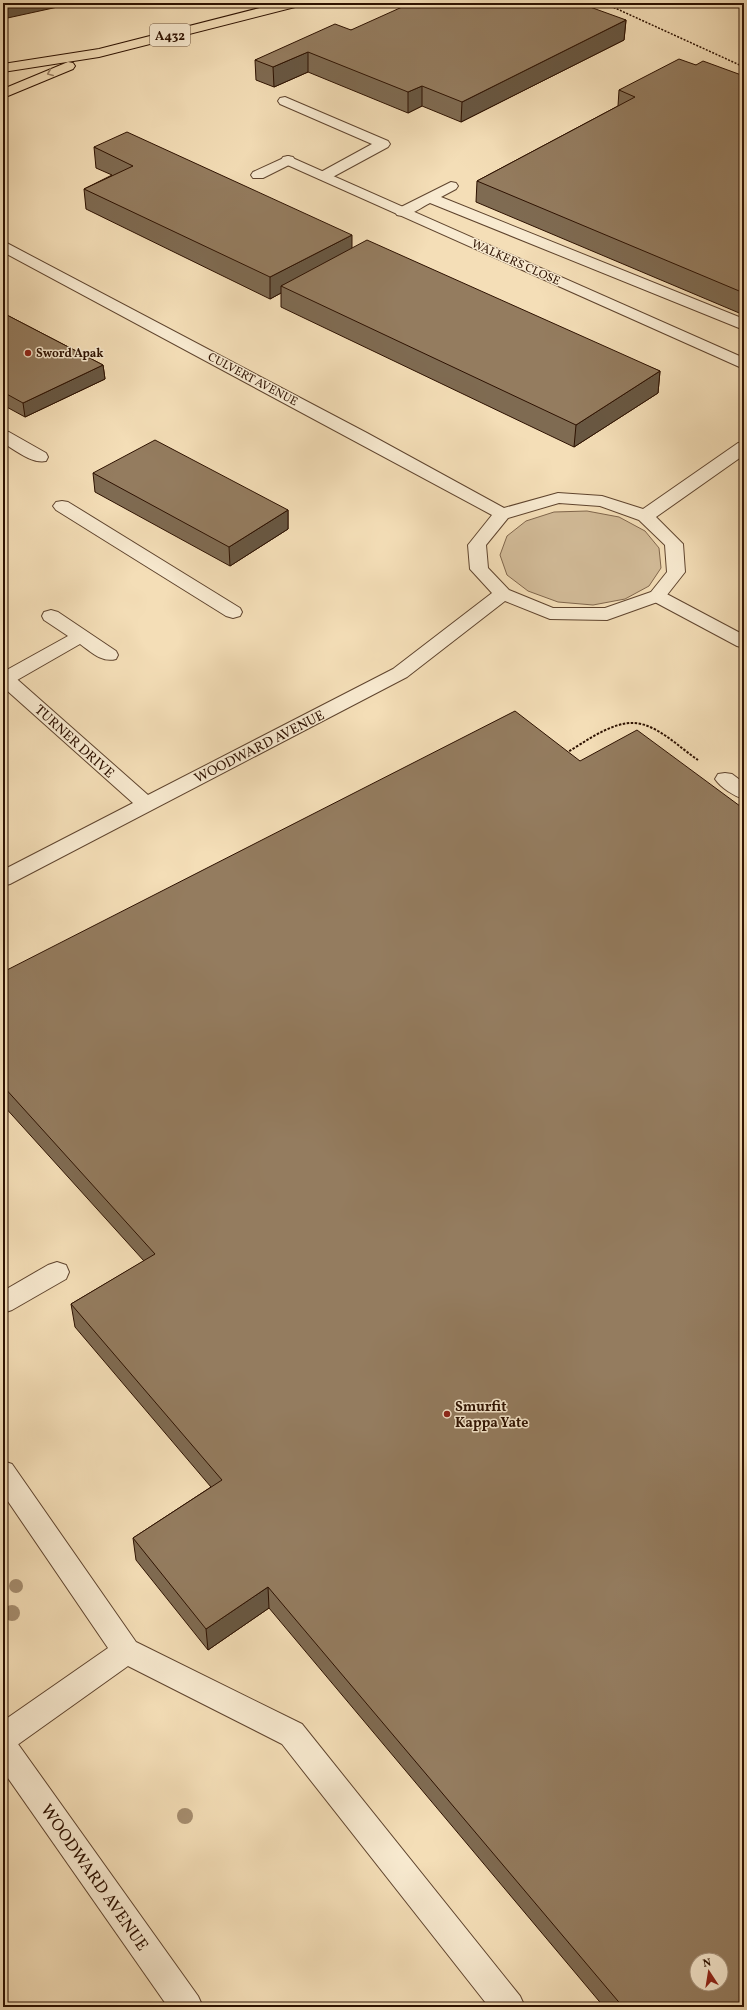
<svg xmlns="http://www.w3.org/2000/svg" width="747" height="2010" viewBox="0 0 747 2010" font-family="Vollkorn,serif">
  <rect width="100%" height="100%" fill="#f4deb7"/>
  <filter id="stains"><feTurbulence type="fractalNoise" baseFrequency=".005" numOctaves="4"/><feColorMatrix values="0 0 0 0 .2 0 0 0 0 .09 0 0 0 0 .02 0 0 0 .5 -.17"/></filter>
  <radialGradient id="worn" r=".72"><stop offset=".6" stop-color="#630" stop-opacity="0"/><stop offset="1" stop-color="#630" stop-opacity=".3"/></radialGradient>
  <polygon fill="#d2bb98" stroke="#80664c" points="587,511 619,517 645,531 659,548 661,568 649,586 625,599 593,605 558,602 528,591 507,575 500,555 507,536 526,521 554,512"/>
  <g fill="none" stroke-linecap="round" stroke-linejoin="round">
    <g stroke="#5f442e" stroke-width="2">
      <g id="service">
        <polygon points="285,97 388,141 390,144 388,147 329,179 319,179 317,176 319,173 372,144 280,104 278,101 280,98"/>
        <polygon points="288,156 293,157 295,160 293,163 263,178 253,178 251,175 253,172"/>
        <path d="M 451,182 L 456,183 L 458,186 L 456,189 L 441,197 L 744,319 L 744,330 L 430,203 C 420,208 408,218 397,215 L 395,212 L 397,209 Z"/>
        <path d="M 3,431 L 9,432 L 46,453 L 48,457 L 46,461 C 32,464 15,450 3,443 Z"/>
        <polygon points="62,501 68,502 240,608 242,612 240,616 233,618 226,616 56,510 53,506 56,502"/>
        <polygon points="657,591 663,592 744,635 744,648 737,646 651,600 648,596 651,592"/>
        <path d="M 51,610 L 58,612 L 116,651 L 118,655 L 116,659 C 102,663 91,652 80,644 L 12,683 L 3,684 L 3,672 L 68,636 L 44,620 L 42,616 L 44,612 Z"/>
        <path d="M 725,773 L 732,774 L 744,783 L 744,799 C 734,796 721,788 715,779 L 718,774 Z"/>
        <polygon points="57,1262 66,1265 69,1272 66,1279 12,1310 3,1313 3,1291 48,1265"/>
        <polygon points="3,1461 12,1464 136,1642 302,1724 520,1996 525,2007 489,2007 282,1744 128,1666 13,1748 3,1751 3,1721 108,1648 3,1494"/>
      </g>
    </g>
    <g stroke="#5f442e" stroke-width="2">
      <g id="minor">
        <polygon points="288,156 744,358 744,369 283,163 281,160 283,157"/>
        <path d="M 3,241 L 367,433 L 504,508 L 558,493 L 602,496 L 643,509 L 738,443 L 744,442 L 744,455 L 656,517 L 683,544 L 685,572 L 663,600 L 607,620 L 550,619 L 505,601 L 407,677 L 10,884 L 3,886 L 3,870 L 133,803 L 3,687 L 3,671 L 10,673 L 148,795 L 393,669 L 492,593 L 470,569 L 468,545 L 492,515 L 3,252 ZM 559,503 L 600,506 L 639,520 L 665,545 L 667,572 L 651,592 L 605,608 L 553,608 L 509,590 L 488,568 L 486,545 L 508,518 Z"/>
        <polygon points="3,1733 13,1737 198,1996 203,2007 168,2007 3,1771"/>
      </g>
    </g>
    <g stroke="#2d1100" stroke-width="2">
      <g id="primary">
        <polygon points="279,3 300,3 299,6 99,57 3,72 3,64 99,49"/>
        <polygon points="68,62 73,63 75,66 73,69 3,98 3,89"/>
      </g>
    </g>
    <polyline stroke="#2d1100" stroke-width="1.5" stroke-dasharray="2 1.5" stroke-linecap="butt" points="604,3 744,67"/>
    <path stroke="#2d1100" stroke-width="2" stroke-dasharray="2.5 1.5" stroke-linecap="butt" d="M 566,753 C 585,742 611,722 634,723 C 657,724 680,748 698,760"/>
    <use href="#service" fill="#f8ead0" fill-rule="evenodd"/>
    <use href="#minor" fill="#f8ead0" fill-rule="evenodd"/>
    <use href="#primary" fill="#f4deb7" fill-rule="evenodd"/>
  </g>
  <g fill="#a68e70">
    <circle cx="16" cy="1586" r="7"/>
    <circle cx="12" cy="1613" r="8"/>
    <circle cx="185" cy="1816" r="8"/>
  </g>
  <g fill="#7f6b52" stroke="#2d1100">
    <polygon points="626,20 624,40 461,122 422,106 408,113 308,72 274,87 256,80 255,60 351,30"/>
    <polygon points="696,65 744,76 744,315 476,202 477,181 618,106 619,90"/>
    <polygon points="94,147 352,248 660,371 658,393 574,447 281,307 281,293 270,299 86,209 84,189 112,175 96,168"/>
    <polygon points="3,313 103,365 105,379 25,417 3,405"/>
    <polygon points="93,473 288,510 288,529 230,566 95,492"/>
    <polygon points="3,972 744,2007 604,2007 269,1608 208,1650 136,1560 133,1538 211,1487 75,1327 71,1304 144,1261 3,1105"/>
  </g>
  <g fill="#685742" stroke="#2d1100">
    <polygon points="3,3 76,3 3,19"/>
    <polygon points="626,20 624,40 461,122 462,102"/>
    <polygon points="308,52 308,72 274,87 273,67"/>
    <polygon points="422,86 422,106 408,113 408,92"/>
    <polygon points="352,235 352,256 281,286 281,293 270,299 270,277"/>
    <polygon points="103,365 105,379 25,417 23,403"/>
    <polygon points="660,371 658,393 574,447 576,425"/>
    <polygon points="288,510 288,529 230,566 229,547"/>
    <polygon points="268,1587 269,1608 208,1650 206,1629"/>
  </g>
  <g fill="#947c5f" stroke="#2d1100" fill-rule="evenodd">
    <polygon points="411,3 579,3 626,20 462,102 422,86 408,92 308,52 273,67 255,60 335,24 351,30"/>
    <polygon points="679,59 696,65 703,61 744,76 744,293 477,181 635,97 619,90"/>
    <polygon points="127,132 352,235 270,277 84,189 133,166 94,147"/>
    <polygon points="367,240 660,371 576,425 281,286"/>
    <polygon points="3,313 103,365 23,403 3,392"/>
    <polygon points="155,440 288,510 229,547 93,473"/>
    <path d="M 515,711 L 580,761 L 637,730 L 744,809 L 744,2007 L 623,2007 L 268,1587 L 206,1629 L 133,1538 L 222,1480 L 71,1304 L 155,1254 L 3,1086 L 3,972 ZM 697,1960 L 721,1960 L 721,1984 L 697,1984 Z"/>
  </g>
  <defs><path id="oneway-chevron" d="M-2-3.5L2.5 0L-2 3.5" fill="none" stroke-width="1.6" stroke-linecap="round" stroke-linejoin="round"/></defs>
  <use stroke="#9a8265" href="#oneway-chevron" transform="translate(50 73) rotate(157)"/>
  <g fill="#8f2418" stroke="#f8ead0" stroke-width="1.5">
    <circle cx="28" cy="353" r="4"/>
    <circle cx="447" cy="1414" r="4"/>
  </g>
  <g text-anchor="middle" stroke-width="3" stroke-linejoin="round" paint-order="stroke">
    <g font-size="12" fill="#2d1100" stroke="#f8ead0">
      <text transform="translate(516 262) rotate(24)" y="4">WALKERS CLOSE</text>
      <text transform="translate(253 379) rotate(28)" y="4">CULVERT AVENUE</text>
    </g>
    <g font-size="12" font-weight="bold" fill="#2d1100" stroke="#f8ead0" text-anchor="start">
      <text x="36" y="357">Sword Apak</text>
    </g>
    <rect fill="#f8ead0" stroke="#6a523e" stroke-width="1" x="150" y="24" width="40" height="22" rx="3"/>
    <g font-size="13" font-weight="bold" fill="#2d1100">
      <text x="170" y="40">A432</text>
    </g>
    <g font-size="14" fill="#2d1100" stroke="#f8ead0">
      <text transform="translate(75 741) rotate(42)" y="5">TURNER DRIVE</text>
      <text transform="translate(259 746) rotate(-27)" y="5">WOODWARD AVENUE</text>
    </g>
    <g font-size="14" font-weight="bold" fill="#2d1100" stroke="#f8ead0" text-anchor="start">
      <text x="455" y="1411">Smurfit<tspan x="455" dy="16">Kappa Yate</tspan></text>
    </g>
    <g font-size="17" fill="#2d1100" stroke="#f8ead0">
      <text transform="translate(95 1877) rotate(55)" y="6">WOODWARD AVENUE</text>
    </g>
  </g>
  <rect width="747" height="2010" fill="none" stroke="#f4deb7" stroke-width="16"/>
  <rect x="4" y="4" width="739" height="2002" fill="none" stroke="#2d1100" stroke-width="2"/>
  <rect x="8" y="8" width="731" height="1994" fill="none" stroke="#2d1100"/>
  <g transform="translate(709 1972) rotate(348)"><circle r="19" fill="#f8ead0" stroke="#a7937d"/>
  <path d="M0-3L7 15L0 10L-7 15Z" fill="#8f2418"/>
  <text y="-6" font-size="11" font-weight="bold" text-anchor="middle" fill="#2d1100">N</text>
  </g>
  <rect width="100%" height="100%" filter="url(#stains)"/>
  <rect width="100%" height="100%" fill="url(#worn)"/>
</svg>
